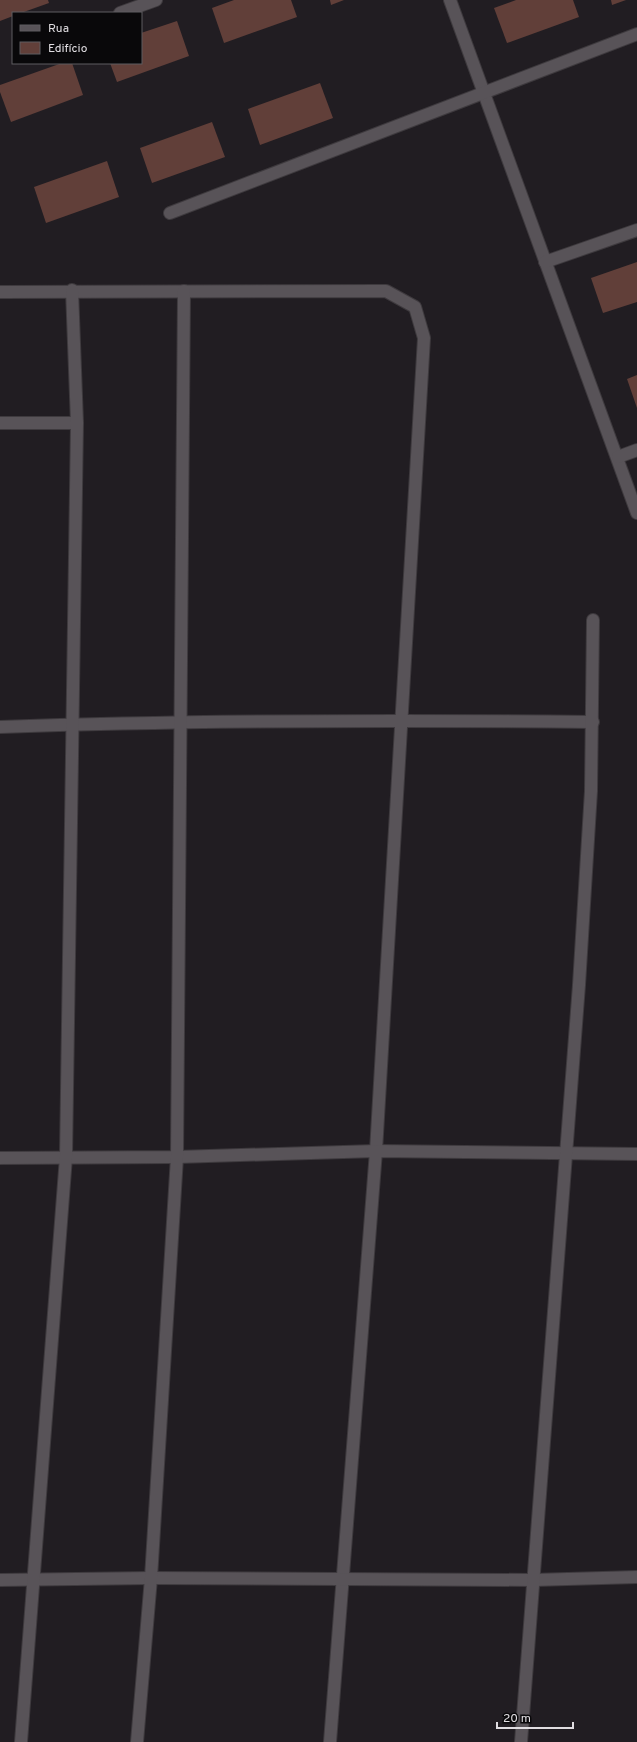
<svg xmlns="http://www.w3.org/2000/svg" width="637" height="1742" viewBox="0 0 637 1742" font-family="Overpass,sans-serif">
  <rect width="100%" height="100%" fill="#211d22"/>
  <g fill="#613f39">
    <polygon points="0,0 48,0 49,3 21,13 13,13 13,16 0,21"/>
    <polygon points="234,0 291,0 297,17 224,43 212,8"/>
    <polygon points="330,0 344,0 331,5"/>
    <polygon points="516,0 573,0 579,17 507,43 494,8"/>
    <polygon points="611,0 626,0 612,5"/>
    <polygon points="177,21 189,56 117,82 110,63 141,63 141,33"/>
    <polygon points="62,63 72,63 83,95 11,122 0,92 0,85"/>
    <polygon points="320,83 333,118 260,145 248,109"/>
    <polygon points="212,122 225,157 152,183 140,148"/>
    <polygon points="107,161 119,197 46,223 34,187"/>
    <polygon points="637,262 637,302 603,313 591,278"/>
    <polygon points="637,375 637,408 627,379"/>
  </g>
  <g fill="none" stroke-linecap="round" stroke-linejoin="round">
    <g stroke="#3e3a3e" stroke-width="14">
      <g id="minor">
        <polyline points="450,0 637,513"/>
        <polyline points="120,13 156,0"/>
        <polyline points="170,213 637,34"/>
        <polyline points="545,262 637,230"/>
        <polyline points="0,292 386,291 415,307 424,338 376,1151 330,1742"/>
        <polyline points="0,423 77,423"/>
        <polyline points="618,457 637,450"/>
        <path d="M 0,727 C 197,720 395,720 593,722"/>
        <polyline points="0,1158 177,1157 376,1151 637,1154"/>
        <polyline points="0,1580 151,1578 533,1580 637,1577"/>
        <polyline points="21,1742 66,1157 77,423 72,290"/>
        <polyline points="137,1742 151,1578 177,1157 184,291"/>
        <polyline points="521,1742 579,985 591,791 593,620"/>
      </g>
    </g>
    <use href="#minor" stroke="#585358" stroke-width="12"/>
  </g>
  <rect x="12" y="12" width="130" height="52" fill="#09080a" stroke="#5f5d60"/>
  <rect x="20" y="25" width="20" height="6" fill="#585358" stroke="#5f5d60"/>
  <text x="48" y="32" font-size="12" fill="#e0dde1">Rua</text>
  <rect x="20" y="42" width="20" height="12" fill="#613f39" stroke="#5f5d60"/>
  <text x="48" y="52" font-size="12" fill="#e0dde1">Edifício</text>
  <path d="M497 1722v6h76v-6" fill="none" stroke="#e0dde1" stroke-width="2"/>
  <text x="503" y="1722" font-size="12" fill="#e0dde1" stroke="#09080a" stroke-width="3" paint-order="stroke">20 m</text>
</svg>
